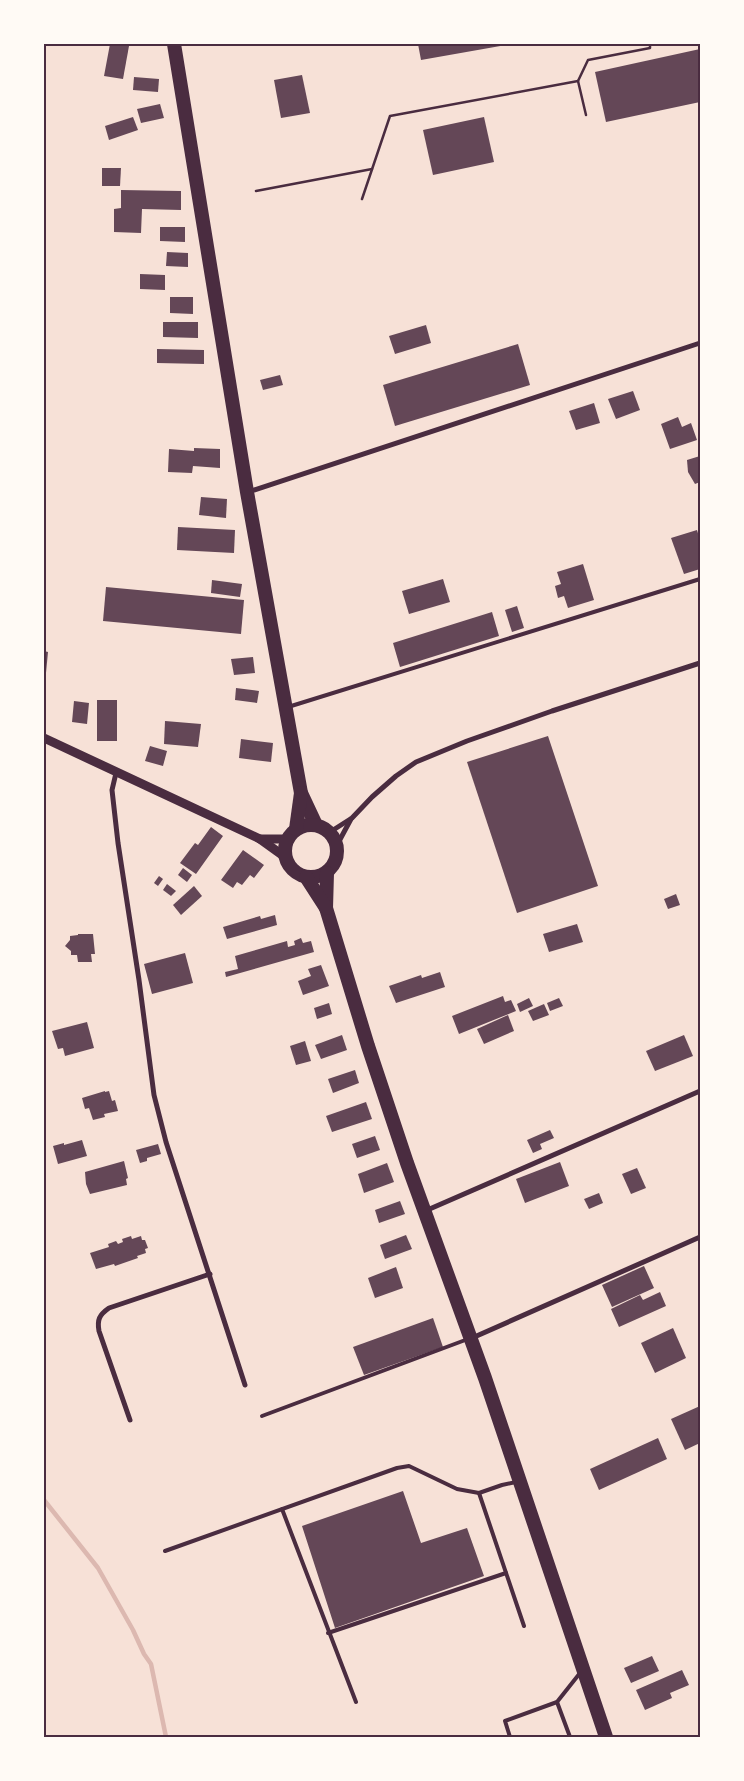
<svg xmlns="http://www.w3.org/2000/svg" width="744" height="1781" viewBox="0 0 744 1781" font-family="Mulish,sans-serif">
  <rect width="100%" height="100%" fill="#f7e1d7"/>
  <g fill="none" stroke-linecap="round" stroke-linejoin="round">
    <polyline stroke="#dcb8b0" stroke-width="4.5" points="44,1500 98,1568 133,1630 144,1654 151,1664 166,1737"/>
  </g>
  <g fill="#644757">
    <polygon points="110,44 129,46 123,79 104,76"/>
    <polygon points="418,44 506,44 506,45 421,60"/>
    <polygon points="700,49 700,102 606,122 595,72"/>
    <polygon points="302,75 310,113 281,118 274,80"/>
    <polygon points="134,77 159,79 158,92 133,90"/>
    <polygon points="160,104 164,118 141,123 137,109"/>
    <polygon points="133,117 138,130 109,140 105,126"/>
    <polygon points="484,117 494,162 433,175 423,130"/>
    <polygon points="102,168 121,168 120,186 102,186"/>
    <polygon points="121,190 181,191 181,210 142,209 141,233 114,232 114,209 121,208"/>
    <polygon points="160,227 185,227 185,242 160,241"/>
    <polygon points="167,252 188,253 188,267 166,266"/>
    <polygon points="140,274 165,275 165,290 140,289"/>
    <polygon points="170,297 193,297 193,314 170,313"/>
    <polygon points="163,322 198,322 198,338 163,337"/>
    <polygon points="426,325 431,343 395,354 389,336"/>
    <polygon points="518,344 530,385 395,426 383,385"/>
    <polygon points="157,349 204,350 204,364 157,363"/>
    <polygon points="280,375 283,385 263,390 260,380"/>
    <polygon points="633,391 640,410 616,419 608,399"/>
    <polygon points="594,403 600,423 576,430 569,411"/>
    <polygon points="678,417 682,427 691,423 697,440 670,449 661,424"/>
    <polygon points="194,448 220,449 220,468 193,466 192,473 168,472 169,449 194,451"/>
    <polygon points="700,456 700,482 695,484 688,472 687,460"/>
    <polygon points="201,497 227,499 226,518 199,515"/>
    <polygon points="178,527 235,530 234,553 177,550"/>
    <polygon points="697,530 700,540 700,569 684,574 671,538"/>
    <polygon points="583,564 594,600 568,608 564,596 558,598 555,586 561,584 557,572"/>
    <polygon points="443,579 450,602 409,614 402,591"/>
    <polygon points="212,580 242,584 240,597 211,593"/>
    <polygon points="106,587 244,600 241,634 103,621"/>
    <polygon points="517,606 524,628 512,632 505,610"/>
    <polygon points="492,612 499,636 400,667 393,643"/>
    <polygon points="44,651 48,652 45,683 44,683"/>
    <polygon points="253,657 255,673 234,675 231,659"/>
    <polygon points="236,688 259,691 257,703 235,700"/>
    <rect x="97" y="700" width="20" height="41"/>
    <polygon points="74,701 89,703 87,724 72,722"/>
    <polygon points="165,721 201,724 198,747 164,744"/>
    <polygon points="548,736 598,886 517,913 467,762"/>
    <polygon points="241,739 273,743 271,762 239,758"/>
    <polygon points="150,746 167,751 163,766 145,761"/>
    <polygon points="211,827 223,836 196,874 180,863 195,843 198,845"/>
    <polygon points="243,850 264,865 254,878 250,875 242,885 237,882 233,888 221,880"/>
    <polygon points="183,868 192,875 187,882 178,875"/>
    <polygon points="159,876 163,879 158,886 154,883"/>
    <polygon points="167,884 176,891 171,896 163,890"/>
    <polygon points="194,886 202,896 181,915 173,905"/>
    <polygon points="676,894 680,905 668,909 664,899"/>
    <polygon points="275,915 277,925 227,939 223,927 260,916 261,919"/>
    <polygon points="577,924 583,942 549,952 543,934"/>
    <polygon points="78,934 93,934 95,954 91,954 92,962 78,962 77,955 71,955 71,951 65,946 70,940 70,936 78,935"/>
    <polygon points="301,938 303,943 311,941 314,952 226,977 225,972 238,969 235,956 287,941 288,947 295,945 294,941"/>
    <polygon points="185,953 193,983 152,994 144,964"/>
    <polygon points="321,965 329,986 303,995 298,981 311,976 308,969"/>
    <polygon points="440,972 445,987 396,1003 389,986 421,975 422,978"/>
    <polygon points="503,996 505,1002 511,1000 516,1011 459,1034 452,1016"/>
    <polygon points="529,998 533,1006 520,1012 517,1004"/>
    <polygon points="559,998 563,1006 550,1011 547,1003"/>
    <polygon points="329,1003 332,1014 317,1019 314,1008"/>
    <polygon points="544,1004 549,1015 533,1021 528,1011"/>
    <polygon points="508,1015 514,1031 484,1044 477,1029"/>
    <polygon points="87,1022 94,1048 65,1056 63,1048 58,1049 52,1031"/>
    <polygon points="342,1035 347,1050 321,1059 315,1045"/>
    <polygon points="684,1035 693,1056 655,1071 646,1051"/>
    <polygon points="305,1041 311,1061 296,1065 290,1046"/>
    <polygon points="355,1070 359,1083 333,1093 328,1079"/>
    <polygon points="105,1091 105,1092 109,1091 112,1101 115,1100 118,1111 104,1114 105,1117 93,1120 89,1108 85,1109 82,1098"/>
    <polygon points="366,1102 372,1119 332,1132 326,1116"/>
    <polygon points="550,1130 554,1138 540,1144 542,1149 533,1153 527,1140"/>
    <polygon points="375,1136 380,1150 357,1158 352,1144"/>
    <polygon points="82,1140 87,1156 58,1164 53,1146 64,1143 64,1145"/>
    <polygon points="158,1144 161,1154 147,1158 147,1161 140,1163 136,1150"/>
    <polygon points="124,1161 128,1178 126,1179 127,1185 90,1194 86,1184 85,1172"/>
    <polygon points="560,1162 569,1186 525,1203 516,1179"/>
    <polygon points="387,1163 394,1182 364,1193 358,1174"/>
    <polygon points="637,1168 646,1188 631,1194 622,1174"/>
    <polygon points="599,1193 603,1203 589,1209 584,1199"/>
    <polygon points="400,1201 405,1214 379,1223 375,1210"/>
    <polygon points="406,1235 412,1249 385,1259 380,1245"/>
    <polygon points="131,1236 132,1239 141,1236 142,1240 145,1240 148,1248 145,1249 146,1253 137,1256 138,1258 115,1266 114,1264 96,1269 90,1253 109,1247 108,1244 116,1241 118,1244 123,1242 122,1239"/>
    <polygon points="644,1266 654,1288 612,1307 602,1285"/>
    <polygon points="396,1267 403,1288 375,1298 368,1278"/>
    <polygon points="660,1292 666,1306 619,1327 611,1309 640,1295 643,1300"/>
    <polygon points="433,1318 443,1347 364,1375 353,1347"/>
    <polygon points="673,1328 686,1358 655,1373 641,1343"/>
    <polygon points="700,1406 700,1443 685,1450 671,1419"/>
    <polygon points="658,1438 667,1459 599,1490 590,1469"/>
    <polygon points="403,1491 421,1543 467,1528 484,1576 335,1628 302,1526"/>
    <polygon points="652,1656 659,1671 631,1683 624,1668"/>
    <polygon points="682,1670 689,1685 670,1693 672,1698 645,1710 636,1690"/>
  </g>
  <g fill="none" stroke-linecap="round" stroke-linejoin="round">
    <g stroke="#4a2c40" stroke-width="2.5">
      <polyline points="586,115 578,81 588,60 650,48 650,44"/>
      <polyline points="256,191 372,169"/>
      <polyline points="362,199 390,116 578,81"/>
    </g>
    <g stroke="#4a2c40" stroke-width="4">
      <polyline points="288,707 700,579"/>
      <polyline points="262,1416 468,1339"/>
      <polyline points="479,1493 524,1626"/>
      <polyline points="282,1509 356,1702"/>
      <polyline points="165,1551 397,1468 409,1466 457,1489 479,1493 502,1485 516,1482"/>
      <polyline points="328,1633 506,1573"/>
      <polyline points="557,1702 570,1737"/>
      <polyline points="510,1737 505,1721 557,1702 580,1673"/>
    </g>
    <g stroke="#4a2c40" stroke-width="5">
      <polyline points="248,492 700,343"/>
      <polyline points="116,773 112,790 118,843 139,980 154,1095 166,1142 245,1385"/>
      <polyline points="330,832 352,818 372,797 396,776 416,762 467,741 552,711 700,663"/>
      <polyline points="337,845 351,819"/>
      <polyline points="425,1211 700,1091"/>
      <polyline points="472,1338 700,1237"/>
      <path d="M 130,1420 L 99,1331 C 97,1320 99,1315 109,1308 L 210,1274"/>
    </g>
    <g stroke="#4a2c40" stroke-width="9">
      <polyline points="44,738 260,839 285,857"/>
      <polyline points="260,839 287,839"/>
    </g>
    <g stroke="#4a2c40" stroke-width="14">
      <polyline points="174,44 247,492 301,793 316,825"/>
      <circle cx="311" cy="851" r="26"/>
      <polyline points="296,829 301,793"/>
      <polyline points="327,873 326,908 368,1046 407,1163 485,1378 606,1737"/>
      <polyline points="306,877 326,908"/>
    </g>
  </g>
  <rect width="744" height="1781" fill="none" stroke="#fffaf5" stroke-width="90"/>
  <rect x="45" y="45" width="654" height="1691" fill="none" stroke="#4a2c40" stroke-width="2"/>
</svg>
